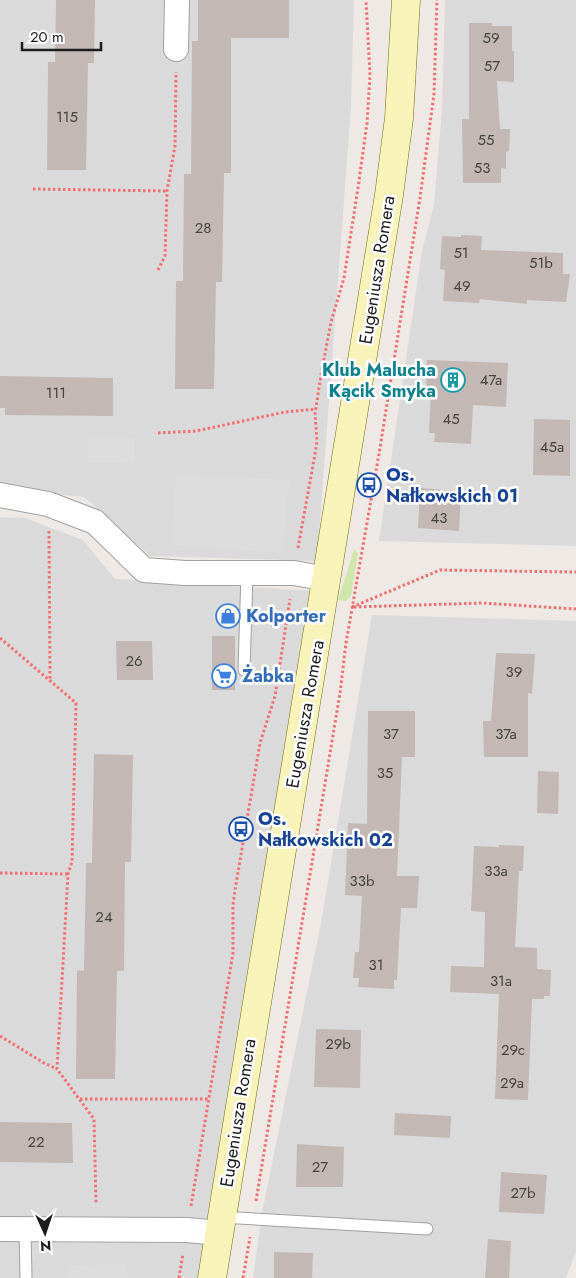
<svg xmlns="http://www.w3.org/2000/svg" width="576" height="1278" viewBox="0 0 576 1278" font-family="Jost,sans-serif">
  <rect width="100%" height="100%" fill="#eee9e4"/>
  <g fill="#dbdadb">
    <polygon points="0,0 354,0 351,107 317,561 150,556 84,497 0,489"/>
    <polygon points="445,0 576,0 576,546 379,541 422,251 434,204 442,109"/>
    <polygon points="0,517 25,518 83,540 115,579 315,591 209,1218 0,1217"/>
    <polygon points="372,615 576,621 576,1251 566,1278 253,1278 262,1213 322,918"/>
    <polygon points="0,1242 205,1243 199,1278 0,1278"/>
  </g>
  <polygon fill="#d0e7ab" points="354,550 358,553 351,596 346,601 338,600"/>
  <g fill="#ddd">
    <polygon points="88,438 135,438 135,462 88,463"/>
    <polygon points="176,475 289,480 282,553 173,545"/>
    <polygon points="127,1264 128,1278 68,1278 68,1265"/>
  </g>
  <g fill="#c3b8b3">
    <polygon points="56,0 95,0 94,63 88,63 86,170 47,170 48,62 55,62"/>
    <polygon points="198,0 289,0 289,38 231,38 231,173 224,173 222,282 216,282 214,389 175,389 176,281 183,281 184,174 191,174 192,41 198,41"/>
    <polygon points="469,23 492,23 492,26 512,26 512,51 514,51 514,82 497,81 500,129 510,129 509,151 506,152 506,169 501,168 501,183 463,183 462,119 469,119"/>
    <polygon points="461,235 482,236 481,250 563,253 563,274 570,274 566,302 527,300 527,304 480,299 479,303 443,301 445,270 440,269 442,236 461,237"/>
    <polygon points="427,360 508,363 506,407 473,405 471,444 434,442 435,433 429,433 431,388 426,388"/>
    <polygon points="0,376 113,378 113,416 5,415 5,408 0,408"/>
    <polygon points="534,419 570,420 570,476 533,475"/>
    <polygon points="420,488 461,491 459,531 418,528"/>
    <rect x="212" y="636" width="23" height="54"/>
    <polygon points="116,641 152,641 153,680 117,680"/>
    <polygon points="496,653 535,654 532,694 528,693 528,757 484,757 483,721 491,721"/>
    <polygon points="368,711 415,711 415,757 402,757 397,876 419,876 417,908 401,908 397,980 394,980 394,989 358,987 359,978 353,978 355,952 359,952 362,896 345,895 348,823 367,824"/>
    <polygon points="94,754 133,755 131,862 125,862 124,971 117,971 115,1079 76,1079 77,970 84,971 86,863 92,863"/>
    <polygon points="538,771 559,772 558,814 537,813"/>
    <polygon points="499,845 524,846 523,871 519,871 515,947 537,948 537,969 551,970 550,996 544,996 544,999 532,999 528,1100 495,1099 499,994 450,992 451,966 484,967 485,912 471,911 474,846 499,847"/>
    <polygon points="316,1029 361,1030 360,1088 314,1087"/>
    <polygon points="395,1113 451,1116 450,1138 394,1135"/>
    <polygon points="0,1122 72,1123 73,1163 0,1162"/>
    <polygon points="297,1144 344,1147 343,1187 296,1187"/>
    <polygon points="501,1172 547,1175 544,1214 499,1212"/>
    <polygon points="488,1239 511,1241 509,1278 485,1278"/>
    <polygon points="274,1252 313,1253 312,1278 274,1278"/>
  </g>
  <g fill="none" stroke-linecap="round" stroke-linejoin="round">
    <g stroke="#a1a1a1" stroke-width="13">
      <g id="lane">
        <polyline points="244,670 247,573"/>
        <polyline points="221,1217 427,1229"/>
        <polyline points="25,1228 26,1278"/>
      </g>
    </g>
    <g stroke="#a1a1a1" stroke-width="26">
      <g id="street">
        <polyline points="176,49 177,0"/>
        <polyline points="0,495 48,504 95,522 144,570 185,573 294,573 327,579"/>
        <polyline points="0,1229 187,1230 219,1233"/>
      </g>
    </g>
    <g stroke="#716f08" stroke-width="29">
      <polyline id="secondary" points="212,1278 389,195 399,118 406,0"/>
    </g>
    <g stroke="#f56e71" stroke-width="3" stroke-dasharray="2.5 2.5" stroke-linecap="butt">
      <polyline points="33,189 167,191"/>
      <polyline points="158,270 165,256 167,191 175,146 176,72"/>
      <polyline points="158,433 196,431 285,412 316,409"/>
      <polyline points="49,531 50,679"/>
      <polyline points="298,548 315,454 317,441 315,414 321,375 331,322 344,278 358,188 367,123 370,75 366,0"/>
      <polyline points="352,607 440,570 576,572"/>
      <polyline points="354,607 482,603 576,609"/>
      <polyline points="0,638 76,703 72,862 68,874 57,1069 94,1119 96,1204"/>
      <polyline points="0,873 68,874"/>
      <polyline points="0,1036 44,1063 57,1069"/>
      <polyline points="80,1099 209,1099"/>
      <polyline points="256,1201 340,693 346,643 379,454 420,198 434,94 437,0"/>
      <polyline points="191,1206 233,953 233,905 235,890 260,743 275,696 290,599"/>
      <polyline points="179,1278 183,1254"/>
      <polyline points="243,1278 250,1237"/>
    </g>
    <use href="#lane" stroke="#fff" stroke-width="11"/>
    <use href="#street" stroke="#fff" stroke-width="24"/>
    <use href="#secondary" stroke="#f7f3b9" stroke-width="28"/>
  </g>
  <defs>
    <g id="building-ring" transform="scale(1.25)"><circle r="9.5" fill="#fff" stroke="#0f9aa8" stroke-width="1.5"/><path d="M-4-6H4V6H1V3H-1V6H-4ZM-2.5-4.3h1.7v1.8h-1.7ZM.8-4.3h1.7v1.8H.8ZM-2.5-1h1.7V.8h-1.7ZM.8-1h1.7V.8H.8Z" fill="#0f9aa8"/></g>
    <g id="bus-ring" transform="scale(1.25)"><circle r="9.5" fill="#fff" stroke="#1a4fb4" stroke-width="1.5"/><path d="M-5-6H5V4H4V6H2V4H-2V6H-4V4H-5ZM-3.5-4V0h7V-4ZM-3.5 1.2v1.5H-2V1.2ZM2 1.2v1.5H3.5V1.2Z" fill="#1a4fb4"/></g>
    <g id="shop-ring" transform="scale(1.25)"><circle r="9.5" fill="#fff" stroke="#3f7fe0" stroke-width="1.5"/><path d="M-5-2.5h2.3a2.7 3.5 0 0 1 5.4 0H5L5.5 6h-11ZM-1.5-2.5h3a1.5 2.3 0 0 0-3 0Z" fill="#3f7fe0"/></g>
    <g id="supermarket-ring" transform="scale(1.25)"><circle r="9.5" fill="#fff" stroke="#3f7fe0" stroke-width="1.5"/><path d="M-6-5.5h2.5l.6 2H6L4.5 2H-2.5L-4.4-4H-6ZM-1.5 3.2a1.3 1.3 0 1 0 .1 0ZM3 3.2a1.3 1.3 0 1 0 .1 0Z" fill="#3f7fe0"/></g>
  </defs>
  <g fill-rule="evenodd">
    <use href="#building-ring" x="453" y="380"/>
    <use href="#bus-ring" x="369" y="485"/>
    <use href="#shop-ring" x="228" y="616"/>
    <use href="#supermarket-ring" x="224" y="676"/>
    <use href="#bus-ring" x="241" y="829"/>
  </g>
  <g text-anchor="middle" stroke-width="5" stroke-linejoin="round" paint-order="stroke">
    <g font-size="15" fill="#464442">
      <text x="491" y="43">59</text>
      <text x="492" y="71">57</text>
      <text x="67" y="122">115</text>
      <text x="486" y="145">55</text>
      <text x="482" y="173">53</text>
      <text x="203" y="233">28</text>
      <text x="461" y="258">51</text>
      <text x="541" y="268">51b</text>
      <text x="462" y="291">49</text>
      <text x="491" y="385">47a</text>
      <text x="56" y="398">111</text>
      <text x="451" y="424">45</text>
      <text x="552" y="452">45a</text>
      <text x="439" y="523">43</text>
      <text x="134" y="666">26</text>
      <text x="514" y="677">39</text>
      <text x="391" y="739">37</text>
      <text x="506" y="739">37a</text>
      <text x="385" y="778">35</text>
      <text x="496" y="876">33a</text>
      <text x="362" y="886">33b</text>
      <text x="104" y="922">24</text>
      <text x="376" y="970">31</text>
      <text x="501" y="986">31a</text>
      <text x="338" y="1049">29b</text>
      <text x="513" y="1055">29c</text>
      <text x="512" y="1088">29a</text>
      <text x="36" y="1147">22</text>
      <text x="320" y="1172">27</text>
      <text x="523" y="1198">27b</text>
    </g>
    <g font-size="18" fill="#1d1d1d" stroke="#fff">
      <text transform="translate(377 270) rotate(-81)" y="6">Eugeniusza Romera</text>
      <text transform="translate(305 714) rotate(-80)" y="6">Eugeniusza Romera</text>
      <text transform="translate(238 1113) rotate(-81)" y="6">Eugeniusza Romera</text>
    </g>
    <g font-size="18" font-weight="bold" fill="#0d838f" stroke="#fff" text-anchor="end">
      <text x="436" y="376">Klub Malucha<tspan x="436" dy="21">Kącik Smyka</tspan></text>
    </g>
    <g font-size="18" font-weight="bold" fill="#164399" stroke="#fff" text-anchor="start">
      <text x="386" y="481">Os.<tspan x="386" dy="21">Nałkowskich 01</tspan></text>
      <text x="258" y="825">Os.<tspan x="258" dy="21">Nałkowskich 02</tspan></text>
    </g>
    <g font-size="18" font-weight="bold" fill="#366cbe" stroke="#fff" text-anchor="start">
      <text x="246" y="622">Kolporter</text>
      <text x="242" y="682">Żabka</text>
    </g>
  </g>
  <g transform="translate(45 1233) rotate(177)" stroke="#ffffff" stroke-width="4" paint-order="stroke">
  <path d="M0-4L9 19L0 12L-9 19Z" fill="#1d1d1d"/>
  <text y="-8" font-size="14" font-weight="bold" text-anchor="middle" fill="#1d1d1d">N</text>
  </g>
  <path d="M22 42v8h79v-8" fill="none" stroke="#1d1d1d" stroke-width="2.5"/>
  <text x="30" y="42" font-size="15" fill="#1d1d1d" stroke="#ffffff" stroke-width="4" paint-order="stroke">20 m</text>
</svg>
